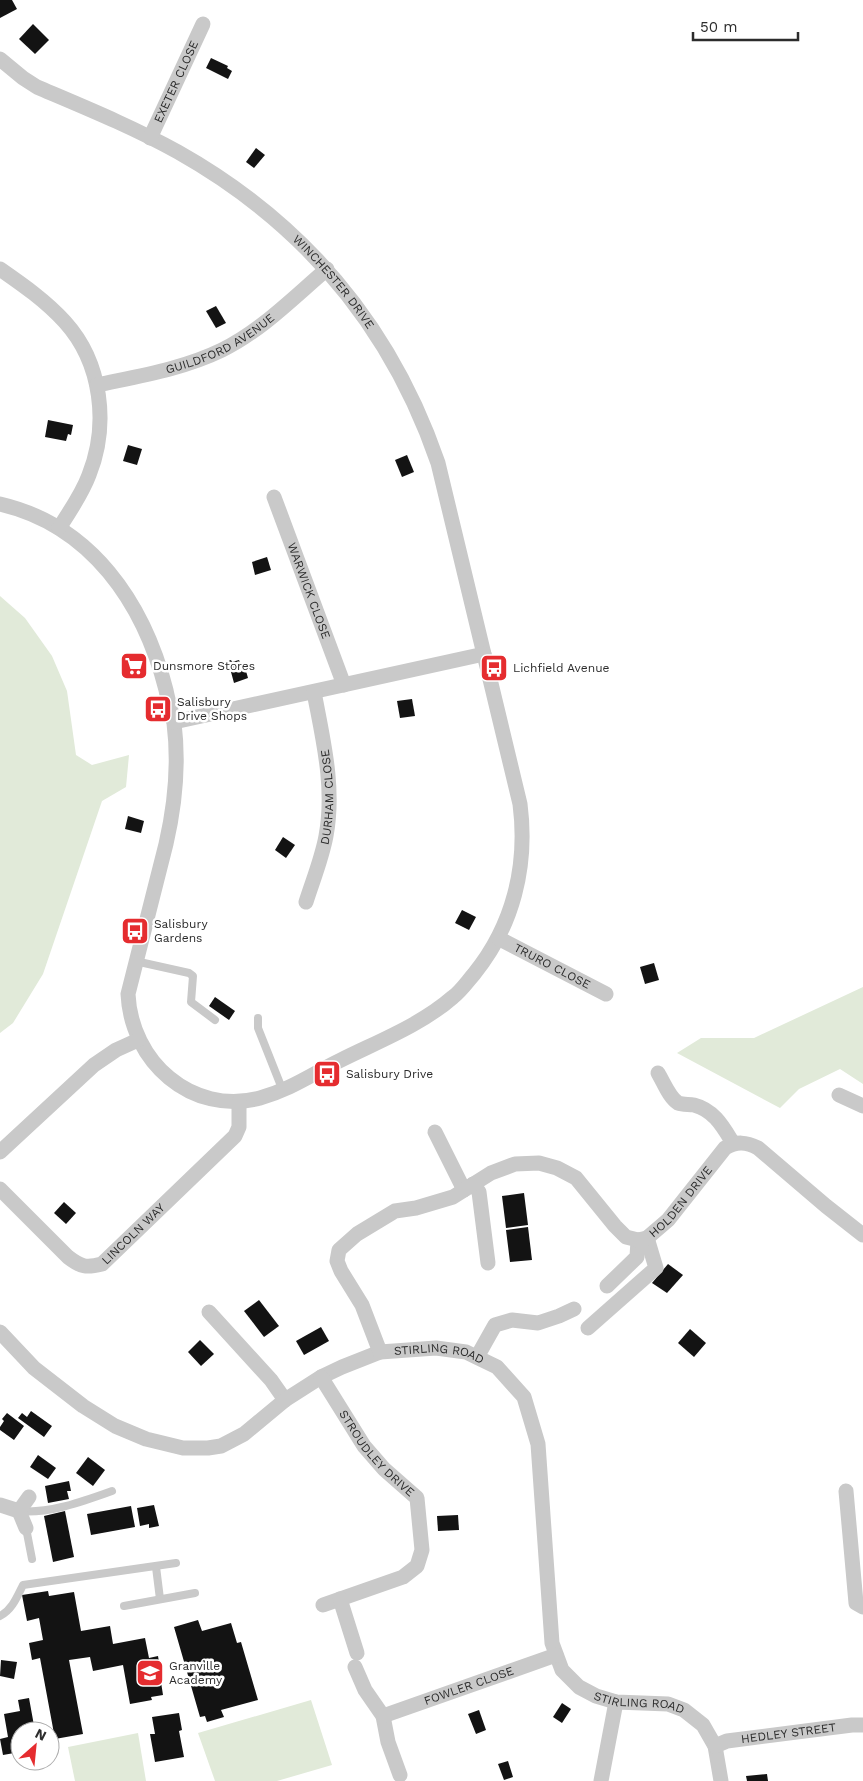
<svg xmlns="http://www.w3.org/2000/svg" width="863" height="1781" viewBox="0 0 863 1781" font-family="'Work Sans',sans-serif">
  <rect width="100%" height="100%" fill="#fff"/>
  <g fill="#e1ead9">
    <polygon points="0,596 25,618 52,656 67,691 76,755 92,765 129,755 126,787 102,801 43,974 13,1023 0,1033"/>
    <polygon points="863,987 863,1084 840,1069 799,1089 780,1108 677,1053 701,1038 754,1038"/>
    <polygon points="311,1700 332,1765 277,1781 215,1781 198,1733"/>
    <polygon points="138,1733 146,1781 75,1781 68,1747"/>
  </g>
  <g fill="#131313">
    <polygon points="0,0 12,0 17,9 0,18"/>
    <polygon points="33,24 49,40 35,54 19,39"/>
    <polygon points="211,58 228,66 227,68 232,71 228,79 206,68"/>
    <polygon points="256,148 265,155 254,168 246,162"/>
    <polygon points="216,306 226,323 216,328 206,311"/>
    <polygon points="48,420 73,425 71,435 68,434 66,441 45,437"/>
    <polygon points="128,445 142,449 137,465 123,461"/>
    <polygon points="407,455 414,472 402,477 395,460"/>
    <polygon points="267,557 271,570 255,575 252,562"/>
    <polygon points="231,660 232,662 239,660 241,665 244,664 248,678 234,683 228,661"/>
    <polygon points="412,699 415,716 400,718 397,701"/>
    <polygon points="128,816 144,821 141,833 125,829"/>
    <polygon points="283,837 295,845 286,858 275,850"/>
    <polygon points="462,910 476,917 469,930 455,923"/>
    <polygon points="654,963 659,980 645,984 640,967"/>
    <polygon points="215,997 235,1011 229,1020 209,1006"/>
    <polygon points="524,1193 528,1225 506,1228 502,1196"/>
    <polygon points="64,1202 76,1213 66,1224 54,1213"/>
    <polygon points="528,1227 532,1260 510,1262 506,1230"/>
    <polygon points="668,1264 683,1275 667,1293 652,1283"/>
    <polygon points="259,1300 279,1326 264,1337 244,1311"/>
    <polygon points="321,1327 329,1341 304,1355 296,1341"/>
    <polygon points="690,1329 706,1343 694,1357 678,1343"/>
    <polygon points="200,1340 214,1354 201,1366 188,1352"/>
    <polygon points="31,1411 52,1426 44,1437 18,1418 22,1413 27,1417"/>
    <polygon points="7,1413 24,1426 14,1440 0,1430 0,1427 4,1421 2,1419"/>
    <polygon points="38,1455 56,1468 48,1479 30,1467"/>
    <polygon points="88,1457 105,1470 93,1486 76,1473"/>
    <polygon points="69,1481 71,1491 67,1491 69,1499 48,1503 45,1486"/>
    <polygon points="154,1505 159,1526 149,1528 149,1524 140,1526 137,1508"/>
    <polygon points="131,1506 135,1527 91,1535 87,1514"/>
    <polygon points="65,1511 74,1557 53,1562 44,1516"/>
    <polygon points="458,1515 459,1530 438,1531 437,1516"/>
    <polygon points="48,1591 49,1596 74,1592 81,1631 110,1626 113,1644 145,1638 149,1658 158,1656 161,1674 146,1676 148,1685 161,1682 163,1695 151,1697 152,1700 130,1704 123,1665 93,1671 90,1657 69,1660 83,1734 55,1739 40,1658 32,1660 29,1643 43,1640 39,1618 27,1621 22,1595"/>
    <polygon points="198,1620 202,1631 231,1623 237,1643 241,1642 258,1700 221,1710 224,1717 207,1722 205,1716 200,1717 174,1627"/>
    <polygon points="1,1660 17,1662 14,1679 0,1676"/>
    <polygon points="29,1698 35,1731 20,1731 20,1752 3,1755 0,1739 8,1737 4,1714 20,1711 18,1700"/>
    <polygon points="562,1703 571,1709 562,1723 553,1717"/>
    <polygon points="479,1710 486,1730 476,1734 468,1714"/>
    <polygon points="179,1713 182,1730 179,1731 184,1757 155,1762 150,1734 155,1734 152,1717"/>
    <polygon points="508,1761 513,1777 504,1780 498,1764"/>
    <polygon points="767,1774 768,1781 747,1781 746,1776"/>
  </g>
  <g fill="none" stroke-linecap="round" stroke-linejoin="round">
    <g stroke="#c9c9c9" stroke-width="8">
      <polyline points="135,961 189,973 193,976 191,1002 215,1020"/>
      <polyline points="258,1018 258,1028 283,1091"/>
      <path d="M 19,1511 C 50,1514 83,1501 112,1491"/>
      <polyline points="26,1528 32,1559"/>
      <polyline points="156,1567 160,1599"/>
      <polyline points="124,1606 195,1593"/>
      <path d="M 0,1616 C 12,1610 17,1597 23,1585 L 176,1563"/>
    </g>
    <g stroke="#c9c9c9" stroke-width="15">
      <path id="s1" d="M 0,59 L 23,78 L 37,87 C 84,107 133,127 178,152 C 304,223 391,326 438,463 L 520,804 C 528,866 513,926 474,974 C 467,982 461,991 453,997 C 421,1025 379,1041 341,1060 C 312,1074 292,1089 260,1098 C 191,1116 131,1061 128,994 L 166,844 C 175,805 179,763 174,723 C 172,712 168,701 166,690 C 144,603 91,525 0,504"/>
      <path id="s2" d="M 150,138 L 203,24"/>
      <path d="M 0,269 C 23,285 46,301 65,322 C 102,363 109,425 89,475 C 82,494 70,511 59,528"/>
      <path id="s3" d="M 97,385 C 139,376 183,369 222,350 C 261,331 294,297 327,269"/>
      <path id="s4" d="M 274,497 L 344,685"/>
      <polyline points="174,722 484,654"/>
      <path id="s5" d="M 306,902 C 313,880 322,858 326,836 C 335,787 323,740 314,692"/>
      <path id="s6" d="M 498,938 L 606,994"/>
      <path d="M 658,1073 C 664,1083 669,1097 678,1103 C 683,1105 689,1104 694,1105 C 714,1110 723,1127 733,1143"/>
      <polyline points="839,1095 863,1106"/>
      <polyline points="435,1132 464,1190"/>
      <polyline points="0,1152 94,1065 116,1050 138,1040"/>
      <polyline points="473,1184 479,1192 488,1263"/>
      <path id="s7" d="M 0,1189 L 68,1257 C 81,1267 86,1268 102,1264 L 235,1136 L 239,1127 L 239,1102"/>
      <polyline points="607,1286 637,1257 638,1240"/>
      <polyline points="209,1312 271,1380 285,1400"/>
      <polyline points="588,1328 656,1268 647,1238"/>
      <path id="s8" d="M 0,1332 L 34,1368 L 83,1406 L 115,1426 L 146,1439 L 183,1448 L 208,1448 L 221,1446 L 244,1434 L 285,1400 L 321,1377 L 342,1367 L 380,1352 L 436,1348 L 466,1352 L 497,1367 L 524,1397 L 538,1444 L 552,1643 L 562,1670 L 579,1687 L 596,1696 L 616,1702 L 668,1704 L 684,1710 L 703,1725 L 715,1746 L 721,1781"/>
      <path id="s9" d="M 380,1352 L 362,1305 L 341,1271 L 337,1261 L 339,1250 L 357,1234 L 395,1211 L 416,1208 L 453,1197 L 491,1173 L 515,1164 L 539,1163 L 557,1168 L 576,1178 L 615,1226 L 626,1237 L 638,1240 L 647,1238 L 668,1220 L 725,1148 C 737,1141 746,1142 758,1148 L 826,1206 L 863,1235"/>
      <polyline points="477,1357 495,1325 512,1320 538,1323 559,1316 574,1309"/>
      <path id="s10" d="M 321,1377 L 364,1446 L 384,1469 L 417,1498 L 422,1550 L 417,1566 L 403,1577 L 323,1605"/>
      <polyline points="846,1491 856,1603 863,1607"/>
      <polyline points="0,1505 19,1511"/>
      <polyline points="26,1528 19,1511 29,1497"/>
      <polyline points="340,1599 357,1653"/>
      <polyline points="355,1667 365,1690 383,1716 388,1742 400,1775"/>
      <path id="s11" d="M 383,1716 L 556,1655"/>
      <path id="s12" d="M 715,1746 L 727,1741 L 852,1725 L 863,1725"/>
      <polyline points="601,1781 616,1702"/>
    </g>
  </g>
  <defs>
    <g id="supermarket-square" transform="scale(1.4375)"><rect x="-9" y="-9" width="18" height="18" rx="4" fill="#e52c2f" stroke="#fff"/><path d="M-6-5.5h2.5l.6 2H6L4.5 2H-2.5L-4.4-4H-6ZM-1.5 3.2a1.3 1.3 0 1 0 .1 0ZM3 3.2a1.3 1.3 0 1 0 .1 0Z" fill="#fff"/></g>
    <g id="bus-square" transform="scale(1.4375)"><rect x="-9" y="-9" width="18" height="18" rx="4" fill="#e52c2f" stroke="#fff"/><path d="M-5-6H5V4H4V6H2V4H-2V6H-4V4H-5ZM-3.5-4V0h7V-4ZM-3.5 1.2v1.5H-2V1.2ZM2 1.2v1.5H3.5V1.2Z" fill="#fff"/></g>
    <g id="school-square" transform="scale(1.4375)"><rect x="-9" y="-9" width="18" height="18" rx="4" fill="#e52c2f" stroke="#fff"/><path d="M0-5L7-2L0 1L-7-2ZM-4 1L0 2.5L4 1V4Q0 6-4 4Z" fill="#fff"/></g>
  </defs>
  <g fill-rule="evenodd">
    <use href="#supermarket-square" x="134" y="666"/>
    <use href="#bus-square" x="494" y="668"/>
    <use href="#bus-square" x="158" y="709"/>
    <use href="#bus-square" x="135" y="931"/>
    <use href="#bus-square" x="327" y="1074"/>
    <use href="#school-square" x="150" y="1673"/>
  </g>
  <g text-anchor="middle" stroke-width="5" stroke-linejoin="round" paint-order="stroke">
    <g font-size="12" fill="#2c2c2c" stroke="#fff">
      <text dy="4" stroke="none"><textPath href="#s2" startOffset="62">EXETER CLOSE</textPath></text>
      <text dy="4" stroke="none"><textPath href="#s1" startOffset="406">WINCHESTER DRIVE</textPath></text>
      <text dy="4" stroke="none"><textPath href="#s3" startOffset="131">GUILDFORD AVENUE</textPath></text>
      <text dy="4" stroke="none"><textPath href="#s4" startOffset="100">WARWICK CLOSE</textPath></text>
      <text dy="4" stroke="none"><textPath href="#s5" startOffset="108">DURHAM CLOSE</textPath></text>
      <text dy="4" stroke="none"><textPath href="#s6" startOffset="61">TRURO CLOSE</textPath></text>
      <text dy="4" stroke="none"><textPath href="#s9" startOffset="524">HOLDEN DRIVE</textPath></text>
      <text dy="4" stroke="none"><textPath href="#s7" startOffset="176">LINCOLN WAY</textPath></text>
      <text dy="4" stroke="none"><textPath href="#s8" startOffset="505">STIRLING ROAD</textPath></text>
      <text dy="4" stroke="none"><textPath href="#s10" startOffset="95">STROUDLEY DRIVE</textPath></text>
      <text dy="4" stroke="none"><textPath href="#s11" startOffset="91">FOWLER CLOSE</textPath></text>
      <text dy="4" stroke="none"><textPath href="#s8" startOffset="971">STIRLING ROAD</textPath></text>
      <text dy="4" stroke="none"><textPath href="#s12" startOffset="75">HEDLEY STREET</textPath></text>
    </g>
    <g font-size="12" fill="#2c2c2c" stroke="#fff" text-anchor="start">
      <text x="153" y="670">Dunsmore Stores</text>
      <text x="513" y="672">Lichfield Avenue</text>
      <text x="177" y="706">Salisbury<tspan x="177" dy="14">Drive Shops</tspan></text>
      <text x="154" y="928">Salisbury<tspan x="154" dy="14">Gardens</tspan></text>
      <text x="346" y="1078">Salisbury Drive</text>
      <text x="169" y="1670">Granville<tspan x="169" dy="14">Academy</tspan></text>
    </g>
  </g>
  <g transform="translate(35 1746) rotate(27)"><circle r="24" fill="#ffffff" stroke="#ababab"/>
  <path d="M0-4L9 19L0 12L-9 19Z" fill="#e52c2f"/>
  <text y="-8" font-size="14" font-weight="bold" text-anchor="middle" fill="#2c2c2c">N</text>
  </g>
  <path d="M693 32v8h105v-8" fill="none" stroke="#2c2c2c" stroke-width="2.5"/>
  <text x="700" y="32" font-size="15" fill="#2c2c2c" stroke="#ffffff" stroke-width="4" paint-order="stroke">50 m</text>
</svg>
